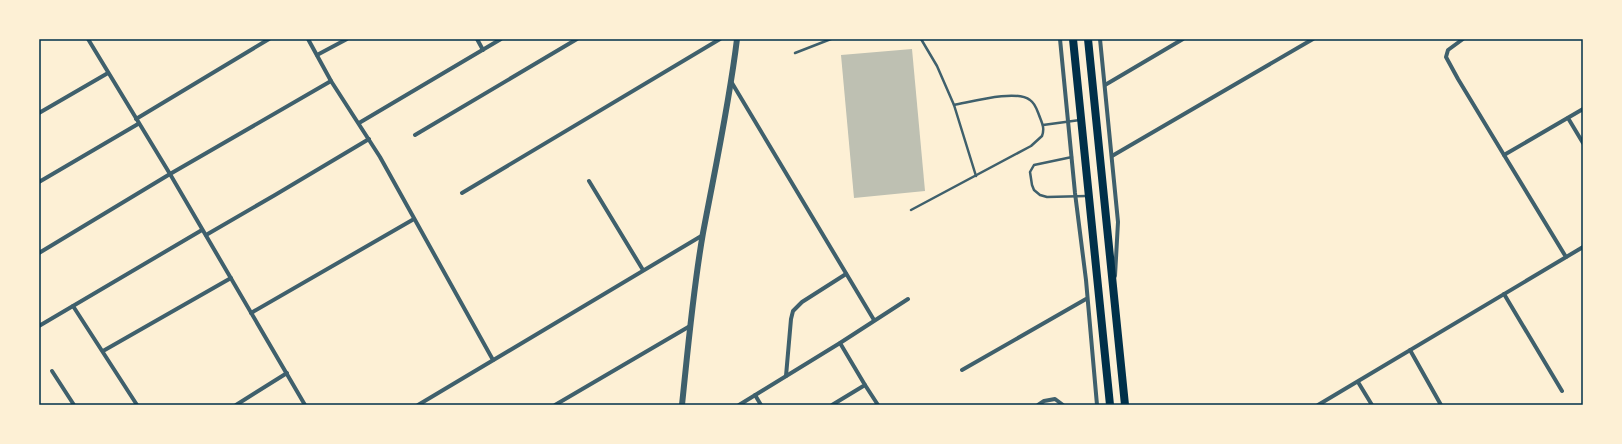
<svg xmlns="http://www.w3.org/2000/svg" width="1622" height="444" viewBox="0 0 1622 444" font-family="Ubuntu,sans-serif">
  <rect width="100%" height="100%" fill="#fdf0d5"/>
  <polygon fill="#bec0b2" points="912,49 925,191 854,198 841,55"/>
  <g fill="none" stroke-linecap="round" stroke-linejoin="round">
    <g stroke="#3f606c" stroke-width="2.5">
      <polyline points="921,39 937,66 954,105 976,176"/>
      <polyline points="795,53 831,39"/>
      <polyline points="1043,125 1080,120"/>
      <polyline points="1072,157 1034,165 1030,172 1032,185 1034,190 1040,195 1047,197 1087,196"/>
      <path d="M 911,210 L 1031,146 L 1042,136 C 1045,128 1042,123 1039,115 C 1037,110 1035,103 1030,100 C 1016,89 971,102 954,105"/>
    </g>
    <g stroke="#3f606c" stroke-width="4">
      <polyline points="88,39 170,174 305,405"/>
      <polyline points="308,39 331,81 380,157 493,360"/>
      <polyline points="477,39 483,50"/>
      <polyline points="1060,39 1075,193 1086,280 1097,405"/>
      <polyline points="1100,39 1118,222 1115,276"/>
      <polyline points="1463,39 1448,50 1446,57 1458,79 1504,155"/>
      <polyline points="317,55 347,39"/>
      <polyline points="732,83 874,320"/>
      <polyline points="1105,85 1183,39"/>
      <polyline points="39,113 108,73"/>
      <polyline points="1568,118 1583,143"/>
      <polyline points="136,119 269,39"/>
      <polyline points="359,123 501,39"/>
      <polyline points="415,135 577,39"/>
      <polyline points="1112,156 1313,39"/>
      <polyline points="589,181 643,270"/>
      <polyline points="39,182 138,124"/>
      <polyline points="462,193 720,39"/>
      <polyline points="206,235 275,195 369,139"/>
      <polyline points="39,253 170,174 331,81"/>
      <polyline points="1566,257 1504,155 1583,109"/>
      <polyline points="1504,294 1562,391"/>
      <polyline points="73,306 137,405"/>
      <polyline points="251,313 414,219"/>
      <polyline points="39,326 202,230"/>
      <polyline points="1410,350 1441,405"/>
      <polyline points="103,351 231,278"/>
      <polyline points="962,370 1086,299"/>
      <polyline points="52,371 74,405"/>
      <polyline points="786,376 791,319 793,311 802,302 846,274"/>
      <polyline points="1358,382 1372,405"/>
      <polyline points="865,385 878,405"/>
      <polyline points="755,395 761,405"/>
      <polyline points="236,405 287,373"/>
      <polyline points="418,405 703,235"/>
      <polyline points="555,405 690,326"/>
      <polyline points="739,405 840,343 908,299"/>
      <polyline points="832,405 865,385 840,343"/>
      <polyline points="1038,405 1044,401 1055,399 1063,405"/>
      <polyline points="1318,405 1583,247"/>
    </g>
    <path stroke="#3f606c" stroke-width="6" d="M 682,405 C 688,348 693,290 703,233 C 715,169 729,105 737,39"/>
    <g stroke="#003049" stroke-width="8">
      <polyline points="1073,39 1110,405"/>
      <polyline points="1088,39 1125,405"/>
    </g>
  </g>
  <rect width="1622" height="444" fill="none" stroke="#fdf0d5" stroke-width="80"/>
  <rect x="40" y="40" width="1542" height="364" fill="none" stroke="#003049" stroke-width="1.5"/>
</svg>
